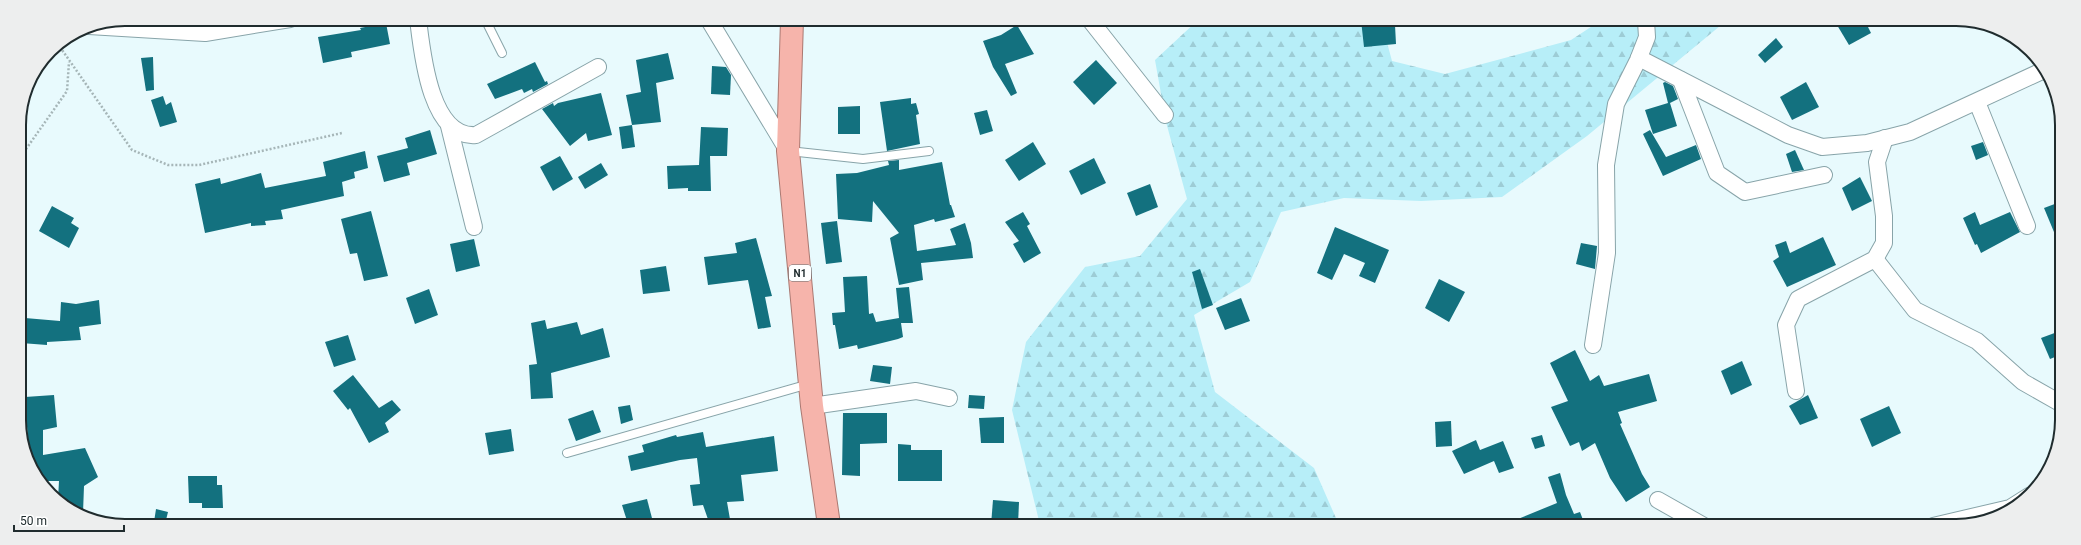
<svg xmlns="http://www.w3.org/2000/svg" width="2081" height="545" viewBox="0 0 2081 545" font-family="Roboto,sans-serif">
  <defs>
    <pattern id="forest-firs" width="22" height="20" patternUnits="userSpaceOnUse"><rect width="22" height="20" fill="#b7eef8"/><path d="M5 1l3.5 6h-7zM16 11l3.5 6h-7z" fill="#9dccd5"/></pattern>
  </defs>
  <rect width="100%" height="100%" fill="#e8fafd"/>
  <polygon fill="url(#forest-firs)" points="1198,20 1381,20 1392,61 1445,74 1571,40 1600,21 1726,21 1587,136 1502,197 1421,201 1344,198 1281,212 1250,282 1194,315 1215,392 1314,468 1339,525 1040,525 1012,410 1026,342 1085,267 1140,256 1187,199 1166,122 1155,60"/>
  <g fill="#13717f">
    <polygon points="1361,20 1385,20 1385,26 1395,25 1396,44 1364,47"/>
    <polygon points="1845,21 1865,21 1871,33 1849,45 1837,25"/>
    <polygon points="386,23 390,44 351,52 352,57 323,63 318,37 361,30 360,28"/>
    <polygon points="1017,25 1034,54 1005,64 1017,93 1011,96 993,67 983,41 1001,35"/>
    <polygon points="1776,38 1783,47 1765,63 1758,55"/>
    <polygon points="668,53 674,79 656,83 661,122 632,125 626,95 641,92 636,60"/>
    <polygon points="153,57 154,90 146,91 141,58"/>
    <polygon points="1096,60 1117,83 1094,105 1073,82"/>
    <polygon points="535,62 545,82 547,81 548,84 533,92 532,89 524,93 522,89 495,99 487,84"/>
    <polygon points="712,66 726,67 731,75 730,95 711,94"/>
    <polygon points="1665,82 1673,86 1678,99 1670,103 1677,126 1653,134 1645,110 1668,103 1663,83"/>
    <polygon points="1806,82 1819,107 1792,120 1780,97"/>
    <polygon points="601,93 612,135 588,141 586,133 570,146 542,109 553,103 554,106 558,103"/>
    <polygon points="163,96 166,105 171,102 177,122 160,127 151,100"/>
    <polygon points="911,98 911,104 916,103 919,114 916,115 920,144 887,151 880,102"/>
    <polygon points="860,106 860,134 838,134 838,107"/>
    <polygon points="987,110 993,131 980,135 974,113"/>
    <polygon points="632,125 635,147 622,149 619,127"/>
    <polygon points="701,127 728,128 727,156 710,156 711,191 688,191 688,188 668,189 667,166 699,165"/>
    <polygon points="430,130 437,154 407,163 410,175 384,182 377,156 408,148 405,138"/>
    <polygon points="1650,130 1666,157 1696,145 1701,159 1663,176 1643,134"/>
    <polygon points="1033,142 1046,164 1019,181 1005,160"/>
    <polygon points="1983,142 1988,155 1976,160 1971,146"/>
    <polygon points="1795,150 1804,170 1792,172 1786,154"/>
    <polygon points="365,151 368,168 354,172 355,178 342,182 344,196 281,210 283,219 265,221 266,225 251,226 251,223 205,233 195,184 220,178 221,184 261,173 265,188 326,176 323,162"/>
    <polygon points="560,156 573,179 553,191 540,167"/>
    <polygon points="1094,158 1106,183 1081,195 1069,171"/>
    <polygon points="899,160 899,170 942,162 950,205 951,205 955,217 935,222 934,219 914,225 917,251 956,245 950,229 965,223 971,243 973,258 921,263 923,280 899,285 890,238 899,233 873,201 872,222 838,219 836,174 857,173 889,165 888,161"/>
    <polygon points="601,163 608,175 585,189 578,177"/>
    <polygon points="1860,177 1872,201 1852,211 1842,188"/>
    <polygon points="1150,184 1158,207 1136,216 1127,193"/>
    <polygon points="2060,202 2060,244 2059,244 2044,208"/>
    <polygon points="52,206 74,218 71,223 79,228 69,248 39,231"/>
    <polygon points="371,211 388,276 364,281 357,253 350,254 341,219"/>
    <polygon points="1023,212 1030,224 1027,226 1041,253 1024,263 1013,244 1019,241 1005,222"/>
    <polygon points="1975,212 1980,225 2010,212 2020,232 1981,253 1977,244 1975,245 1963,218"/>
    <polygon points="837,221 842,262 826,264 821,223"/>
    <polygon points="1335,227 1389,250 1375,283 1359,276 1365,263 1344,254 1332,280 1317,273"/>
    <polygon points="1823,237 1836,265 1787,287 1773,261 1779,257 1775,245 1786,241 1790,253"/>
    <polygon points="756,238 772,296 765,297 771,327 758,329 748,280 708,285 704,257 737,253 735,243"/>
    <polygon points="474,239 480,266 456,272 450,244"/>
    <polygon points="1581,243 1597,246 1595,269 1576,264"/>
    <polygon points="666,266 670,291 643,294 640,270"/>
    <polygon points="1200,269 1213,305 1202,309 1192,272"/>
    <polygon points="867,276 869,314 873,313 876,322 899,318 896,288 909,287 913,323 901,323 903,337 898,339 858,349 857,345 839,349 835,325 833,325 832,313 845,312 843,277"/>
    <polygon points="1439,279 1465,292 1449,322 1425,308"/>
    <polygon points="429,289 438,315 415,324 406,298"/>
    <polygon points="1241,298 1250,321 1225,330 1216,308"/>
    <polygon points="99,300 101,324 79,327 81,340 47,342 47,345 21,343 25,318 60,321 61,302 76,304"/>
    <polygon points="545,320 547,329 577,322 581,335 603,328 610,357 551,373 553,398 531,399 529,365 537,364 531,323"/>
    <polygon points="2060,331 2060,355 2050,359 2041,338"/>
    <polygon points="348,335 356,360 334,367 325,342"/>
    <polygon points="1575,350 1590,381 1599,375 1604,386 1649,374 1657,401 1618,412 1622,423 1620,424 1642,474 1650,487 1626,502 1610,478 1595,443 1582,451 1579,442 1570,446 1551,407 1568,401 1550,363"/>
    <polygon points="1742,361 1752,385 1731,395 1721,371"/>
    <polygon points="873,365 892,367 890,384 870,381"/>
    <polygon points="353,375 379,408 392,400 401,410 385,423 389,432 369,443 350,408 348,410 333,391"/>
    <polygon points="54,395 57,427 43,430 43,455 85,448 98,477 84,486 83,513 58,499 59,481 43,481 43,483 29,456 25,397"/>
    <polygon points="969,395 985,396 984,409 968,408"/>
    <polygon points="1808,395 1818,418 1800,425 1789,406"/>
    <polygon points="630,405 633,420 621,424 618,407"/>
    <polygon points="1889,406 1901,433 1872,447 1860,419"/>
    <polygon points="593,410 601,432 576,441 568,419"/>
    <polygon points="843,413 887,413 887,443 860,444 860,476 842,475"/>
    <polygon points="1004,417 1004,443 981,443 979,418"/>
    <polygon points="1451,421 1452,446 1436,447 1435,422"/>
    <polygon points="511,429 514,451 489,455 485,433"/>
    <polygon points="703,432 706,447 774,436 778,471 741,475 744,501 727,502 731,525 710,525 703,505 693,506 690,485 700,484 697,458 680,460 631,471 628,456 644,452 642,445 676,435 677,437"/>
    <polygon points="1542,435 1545,446 1535,449 1531,438"/>
    <polygon points="1476,440 1480,450 1503,441 1514,468 1499,473 1494,461 1464,474 1452,451"/>
    <polygon points="898,444 911,445 911,450 942,450 942,481 898,481"/>
    <polygon points="1560,473 1566,495 1574,514 1580,512 1585,525 1503,525 1557,503 1548,477"/>
    <polygon points="188,476 217,476 217,485 222,485 223,508 202,508 202,503 189,503"/>
    <polygon points="647,499 653,522 641,524 628,524 622,505"/>
    <polygon points="993,500 1019,502 1018,525 991,525"/>
    <polygon points="156,509 168,512 165,524 154,522"/>
  </g>
  <g fill="none" stroke-linecap="round" stroke-linejoin="round">
    <g stroke="#88a4a9" stroke-width="10">
      <g id="service">
        <polyline points="485,19 502,53"/>
        <polyline points="789,151 863,159 929,151"/>
        <polyline points="567,453 809,384"/>
      </g>
    </g>
    <g stroke="#88a4a9" stroke-width="18">
      <g id="minor">
        <path d="M 418,19 C 422,52 430,139 476,135 L 598,67"/>
        <polyline points="709,20 788,151"/>
        <polyline points="1090,20 1165,115"/>
        <polyline points="89,26 205,33 290,19"/>
        <polyline points="1639,58 1788,135 1822,147 1867,143 1910,132 2042,71"/>
        <polyline points="1681,80 1717,173 1745,192 1824,175"/>
        <polyline points="1977,102 2027,226"/>
        <polyline points="449,126 474,227"/>
        <polyline points="1875,259 1915,310 1977,341 2023,382 2060,403"/>
        <polyline points="1593,345 1607,253 1606,165 1616,104 1638,60 1647,37 1646,21"/>
        <polyline points="1796,391 1786,325 1798,299 1875,259 1884,243 1884,216 1877,162 1885,138"/>
        <polyline points="812,406 916,391 949,398"/>
        <polyline points="1658,500 1704,526"/>
        <polyline points="1933,526 2010,508 2029,496"/>
      </g>
    </g>
    <g stroke="#aa7972" stroke-width="24">
      <polyline id="trunk" points="792,20 788,151 812,406 829,525"/>
    </g>
    <g stroke="#a6b6b8" stroke-width="2.5" stroke-dasharray="2 2" stroke-linecap="butt">
      <polyline points="60,47 132,150 168,165 199,165 342,133"/>
      <polyline points="42,62 77,32"/>
      <polyline points="19,159 67,91 69,62"/>
    </g>
    <use href="#service" stroke="#fff" stroke-width="8"/>
    <use href="#minor" stroke="#fff" stroke-width="16"/>
    <use href="#trunk" stroke="#f6b4ab" stroke-width="22"/>
  </g>
  <g text-anchor="middle" stroke-width="4" stroke-linejoin="round" paint-order="stroke">
    <rect fill="#fff" stroke="#636b6d" stroke-width="1" x="789" y="265" width="22" height="16" rx="3"/>
    <g font-size="10" font-weight="bold" fill="#202c2e">
      <text x="800" y="277">N1</text>
    </g>
  </g>
  <path d="M0 0H2081V545H0ZM125 26H1956A99 99 0 0 1 2055 125V420A99 99 0 0 1 1956 519H125A99 99 0 0 1 26 420V125A99 99 0 0 1 125 26Z" fill="#edeeee" fill-rule="evenodd"/>
  <path fill="none" stroke="#202c2e" stroke-width="2" d="M125 26H1956A99 99 0 0 1 2055 125V420A99 99 0 0 1 1956 519H125A99 99 0 0 1 26 420V125A99 99 0 0 1 125 26Z"/>
  <path d="M14 525v6h110v-6" fill="none" stroke="#202c2e" stroke-width="2"/>
  <text x="20" y="525" font-size="12" fill="#202c2e" stroke="#ffffff" stroke-width="3" paint-order="stroke">50 m</text>
</svg>
